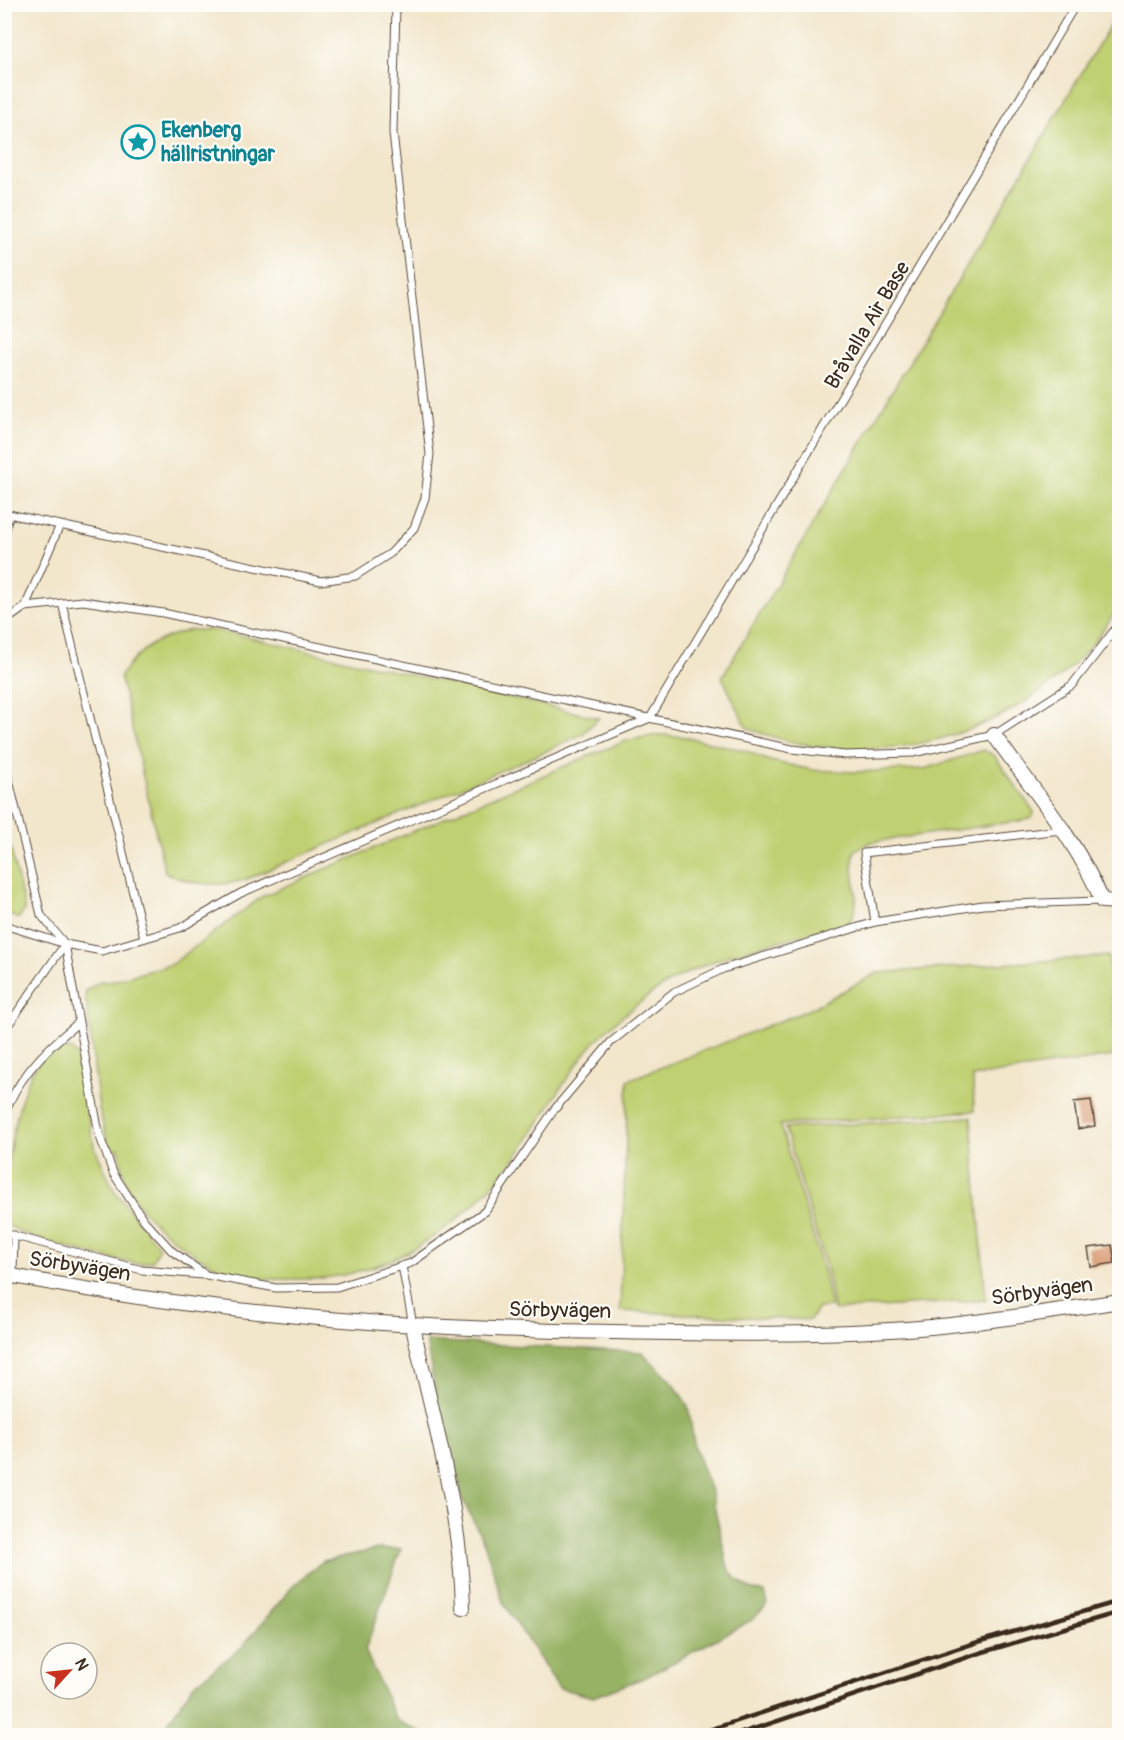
<svg xmlns="http://www.w3.org/2000/svg" width="1124" height="1740" viewBox="0 0 1124 1740" font-family="Pangolin,sans-serif">
  <rect width="100%" height="100%" fill="#fdfcf7"/>
  <filter id="ink" filterUnits="userSpaceOnUse"><feTurbulence type="fractalNoise" baseFrequency=".0167" numOctaves="2"/><feDisplacementMap in="SourceGraphic" scale="12" xChannelSelector="R" yChannelSelector="G"/><feConvolveMatrix kernelMatrix="1 2 1 2 8 2 1 2 1" color-interpolation-filters="sRGB"/></filter>
  <filter id="wash" filterUnits="userSpaceOnUse"><feTurbulence type="fractalNoise" baseFrequency=".008" numOctaves="4" result="noise"/><feDisplacementMap in="SourceGraphic" scale="24" xChannelSelector="R" yChannelSelector="G"/><feGaussianBlur stdDeviation="1.35" result="paint"/><feColorMatrix in="noise" values="0 0 0 0 0 0 0 0 0 0 0 0 0 0 0 0 0 1.4 0 .05"/><feComposite in="paint" operator="in"/></filter>
  <g filter="url(#wash)">
    <rect width="100%" height="100%" fill="#f2e6cb"/>
    <g fill="#bfd072" stroke="#7d7d48" stroke-width="1.5">
      <path d="M 1119,10 L 1119,607 C 1106,626 1093,645 1077,661 C 992,745 859,773 747,728 L 722,677 Z"/>
      <path d="M 190,630 L 216,630 L 599,718 L 582,734 L 540,754 L 247,879 C 218,888 192,886 165,872 L 120,676 C 142,647 155,639 190,630 Z"/>
      <path d="M 657,735 L 680,736 L 716,744 L 746,751 L 770,761 L 813,770 L 854,772 L 924,769 L 984,750 L 994,755 L 1034,812 L 1032,818 L 1026,820 L 872,842 L 855,850 C 847,877 867,901 847,925 C 782,939 700,957 647,997 C 626,1013 604,1030 588,1050 C 560,1084 541,1123 515,1158 C 465,1224 395,1275 310,1279 C 276,1280 240,1280 210,1263 C 179,1246 141,1218 127,1185 C 122,1173 121,1161 119,1148 L 110,1152 L 99,1108 L 85,991 L 101,981 L 109,982 L 172,964 L 263,896 L 593,754 L 629,740 Z"/>
      <polygon points="5,825 25,910 18,919 5,912"/>
      <polygon points="1108,956 1118,1055 973,1077 974,1111 780,1125 823,1269 831,1307 818,1308 810,1320 620,1311 628,1080 806,1011 877,973"/>
      <path d="M 63,1049 L 71,1049 L 77,1055 L 94,1146 L 114,1190 L 159,1247 L 153,1260 C 147,1262 142,1264 135,1263 C 110,1259 21,1239 6,1223 C 0,1191 16,1088 39,1062 C 47,1054 53,1052 63,1049 Z"/>
      <polygon points="971,1117 986,1300 834,1310 826,1267 785,1128"/>
    </g>
    <g fill="#97b264" stroke="#696e41" stroke-width="1.5">
      <polygon points="426,1341 642,1352 674,1384 688,1406 695,1449 711,1491 728,1568 737,1580 750,1589 765,1593 768,1604 752,1620 646,1677 593,1697 559,1688 504,1604 483,1540 461,1497 460,1484 446,1449"/>
      <polygon points="378,1549 401,1549 365,1650 396,1720 427,1735 353,1735 342,1728 326,1736 160,1735 192,1686 241,1648 293,1586 323,1561"/>
    </g>
    <g id="blocks">
      <g fill="#d7956c">
        <polygon points="1091,1100 1095,1126 1078,1129 1074,1102"/>
        <polygon points="1112,1245 1115,1263 1091,1267 1088,1248"/>
      </g>
    </g>
  </g>
  <g filter="url(#ink)">
    <use href="#blocks" fill-opacity="0" stroke="#564638" stroke-width="1.5"/>
    <g fill="none" stroke-linecap="round" stroke-linejoin="round">
      <g stroke="#564638" stroke-width="9">
        <g id="lane">
          <polyline points="4,513 321,581 355,576 391,553 414,528 425,498 430,454 393,133 396,4"/>
          <polyline points="4,538 9,515"/>
          <polyline points="62,603 144,938"/>
          <polyline points="25,607 60,525"/>
          <polyline points="4,622 25,607 83,601 163,613 792,749 845,755 913,753 994,735 1072,685 1120,623"/>
          <polyline points="4,759 41,915 65,944 102,951 180,928 241,893 650,718 1076,4"/>
          <polyline points="875,922 864,853 1061,830"/>
          <polyline points="4,925 65,944"/>
          <polyline points="65,944 99,1134 113,1173 143,1219 172,1251 206,1275 276,1288 337,1287 411,1263 485,1211 554,1110 611,1042 674,992 723,969 875,922 983,905 1102,901"/>
          <polyline points="4,1031 65,944"/>
          <path d="M 4,1116 C 16,1079 49,1046 78,1023"/>
          <polyline points="4,1233 142,1270 203,1275"/>
          <polyline points="402,1266 413,1325"/>
          <polyline points="13,1276 14,1235"/>
        </g>
      </g>
      <g stroke="#564638" stroke-width="16">
        <g id="street">
          <path d="M 994,735 C 1030,786 1079,843 1102,901 L 1120,902"/>
          <path d="M 4,1283 L 13,1276 C 210,1314 413,1330 613,1332 C 719,1334 826,1336 931,1327 C 994,1321 1057,1311 1120,1301"/>
          <path d="M 413,1327 C 433,1419 461,1513 463,1608"/>
        </g>
      </g>
      <use href="#lane" stroke="#fff" stroke-width="7"/>
      <use href="#street" stroke="#fff" stroke-width="14"/>
      <g stroke="#3b2a1e" stroke-width="4.5">
        <polyline points="691,1736 978,1642 1120,1601"/>
        <polyline points="733,1736 983,1652 1120,1612"/>
      </g>
    </g>
  </g>
  <defs>
    <g id="sight-ring" transform="scale(1.725)"><circle r="9.5" fill="#fdfcf7" stroke="#0f9aa8" stroke-width="1.5"/><path d="M0-6L1.8-2.2L6-1.7L2.9 1.2L3.7 5.4L0 3.3L-3.7 5.4L-2.9 1.2L-6-1.7L-1.8-2.2Z" fill="#0f9aa8"/></g>
  </defs>
  <g fill-rule="evenodd">
    <use href="#sight-ring" x="138" y="142"/>
  </g>
  <g text-anchor="middle" stroke-width="4.5" stroke-linejoin="round" paint-order="stroke">
    <g font-size="21" font-weight="bold" fill="#0d838f" stroke="#fdfcf7" text-anchor="start">
      <text x="161" y="137">Ekenberg<tspan x="161" dy="24">hällristningar</tspan></text>
    </g>
    <g font-size="21" fill="#3b2a1e" stroke="#fdfcf7">
      <text transform="translate(867 325) rotate(-59)" y="7">Bråvalla Air Base</text>
      <text transform="translate(80 1266) rotate(9)" y="7">Sörbyvägen</text>
      <text transform="translate(1042 1291) rotate(-8)" y="7">Sörbyvägen</text>
      <text transform="translate(560 1310) rotate(1)" y="7">Sörbyvägen</text>
    </g>
  </g>
  <rect width="1124" height="1740" fill="none" stroke="#fdfcf7" stroke-width="24"/>
  <g transform="translate(69 1671) rotate(63)"><circle r="28" fill="#fdfcf7" stroke="#afa8a0" stroke-width="1.5"/>
  <path d="M0-4.5L10 22L0 15L-10 22Z" fill="#c8321e"/>
  <text y="-9" font-size="16" font-weight="bold" text-anchor="middle" fill="#3b2a1e">N</text>
  </g>
</svg>
